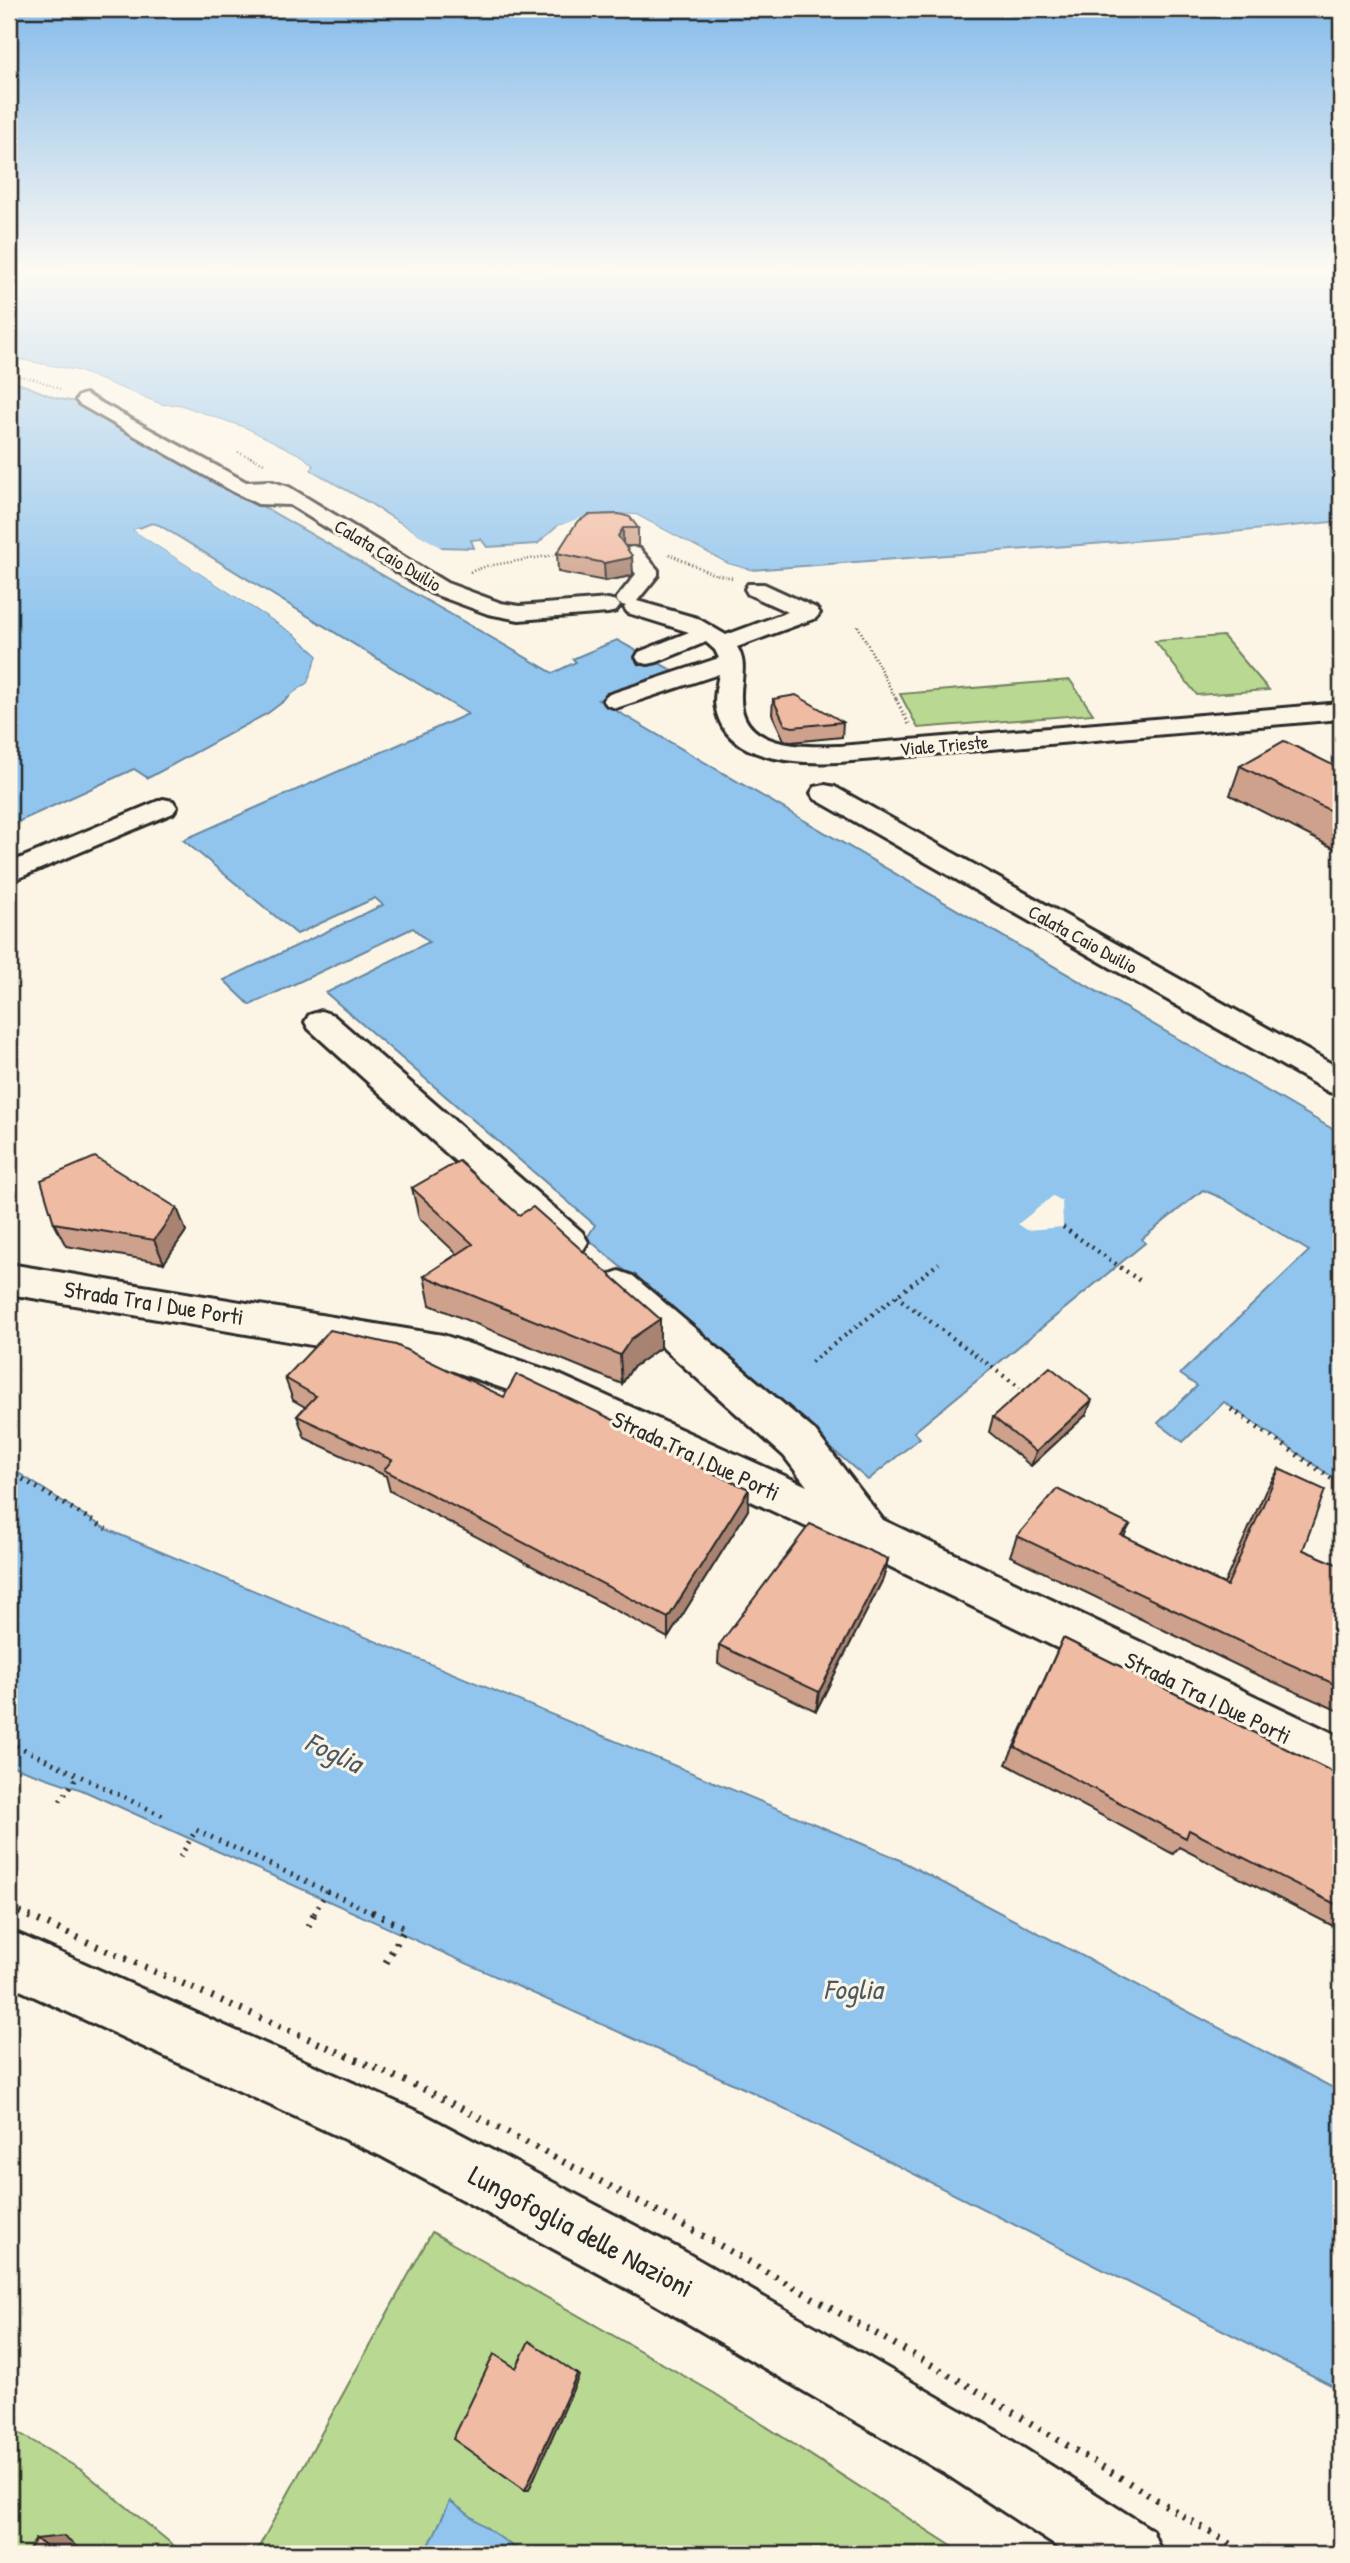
<svg xmlns="http://www.w3.org/2000/svg" width="1350" height="2563" viewBox="0 0 1350 2563" font-family="'Patrick Hand',sans-serif">
  <rect width="100%" height="100%" fill="#fcf5e5"/>
  <filter id="ink" filterUnits="userSpaceOnUse"><feTurbulence type="fractalNoise" baseFrequency=".0143" numOctaves="2"/><feDisplacementMap in="SourceGraphic" scale="14" xChannelSelector="R" yChannelSelector="G"/><feConvolveMatrix kernelMatrix="1 2 1 2 8 2 1 2 1" color-interpolation-filters="sRGB"/></filter>
  <g filter="url(#ink)">
    <g fill="#b9d993" stroke="#72825f" stroke-width="2">
      <polygon points="1223,636 1269,690 1197,695 1155,641"/>
      <polygon points="1070,680 1093,714 918,728 900,694"/>
      <polygon points="432,2232 714,2393 964,2554 255,2554"/>
      <polygon points="9,2427 83,2471 184,2554 9,2554"/>
    </g>
    <g fill="#91c5ee" stroke="#6887a0" stroke-width="2">
      <polygon points="9,269 1341,269 1341,521 1184,537 751,570 728,564 636,515 605,514 558,526 537,544 487,547 481,539 471,540 474,548 437,547 368,502 310,470 313,466 303,457 245,428 179,405 162,405 77,371 9,358"/>
      <path d="M 9,381 C 33,385 55,403 79,401 L 553,673 L 576,662 L 573,659 L 577,657 L 617,640 L 679,674 L 598,700 L 1341,1134 L 1341,1483 L 1224,1402 L 1183,1442 L 1158,1423 L 1197,1386 L 1180,1374 L 1309,1251 L 1222,1198 L 1203,1190 L 1142,1239 L 1145,1243 L 914,1432 L 920,1438 L 868,1480 L 587,1238 L 595,1225 L 326,993 L 429,942 L 413,928 L 250,1005 L 224,980 L 383,905 L 375,898 L 297,934 L 183,840 L 468,714 L 159,525 L 152,523 L 134,530 L 296,635 L 318,655 L 308,683 L 268,713 L 148,778 L 134,769 L 9,826 Z"/>
      <polygon points="9,1467 106,1529 894,1857 1341,2092 1341,2390 752,2092 82,1790 9,1765"/>
      <polygon points="450,2501 523,2554 425,2554"/>
    </g>
    <g fill="#fcf5e5">
      <polygon points="9,358 77,371 162,405 179,405 245,428 303,457 313,466 310,470 447,551 435,550 366,505 308,473 308,466 301,460 244,432 178,408 161,408 76,374 9,361"/>
      <polygon points="605,514 636,515 728,564 761,573 751,574 727,568 635,519 584,521 559,529 546,541 543,539 558,526 583,517"/>
      <polygon points="139,528 298,632 321,652 310,686 291,700 290,696 308,683 318,655 296,635 133,530"/>
      <polygon points="1053,1196 1062,1201 1063,1227 1027,1230 1018,1224"/>
    </g>
    <g fill="none" stroke-linecap="round" stroke-linejoin="round">
      <g stroke="#2b2b2b" stroke-width="6">
        <g id="minor">
          <polygon points="85,394 246,482 270,481 289,487 447,583 501,603 519,606 608,599 616,601 620,606 616,611 608,613 519,620 488,614 431,593 290,505 258,504 232,491 79,404 76,400 79,396"/>
          <path d="M 632,547 L 640,549 L 658,570 L 658,575 L 637,601 L 697,618 L 726,635 L 788,612 L 748,594 L 745,589 L 748,584 L 764,584 L 816,608 L 820,613 L 816,618 L 737,647 C 748,665 740,679 741,699 C 741,749 805,747 840,746 L 1341,703 L 1341,719 L 840,762 C 795,764 720,761 715,702 C 715,693 717,683 719,674 L 616,708 L 607,705 L 603,700 L 607,695 L 719,658 L 715,650 L 706,642 L 657,662 L 648,664 L 639,662 L 636,657 L 639,652 L 689,632 L 628,613 L 624,608 L 626,606 L 619,604 L 616,599 L 636,574 L 621,554 L 624,549 Z"/>
          <polygon points="825,785 835,787 1341,1069 1341,1095 1329,1092 815,799 811,793 815,787"/>
          <polygon points="163,799 173,801 177,807 173,813 9,882 9,863"/>
          <polygon points="321,1011 333,1015 582,1232 588,1242 582,1252 569,1256 556,1252 309,1029 305,1022 309,1015"/>
          <polygon points="9,1264 443,1335 553,1372 807,1486 784,1456 605,1296 600,1286 605,1276 619,1271 633,1276 814,1430 883,1520 1341,1737 1341,1786 854,1549 525,1396 442,1367 9,1294"/>
          <polygon points="9,1930 423,2114 685,2252 995,2430 1152,2530 1162,2554 1068,2554 949,2476 641,2296 381,2156 9,1985"/>
        </g>
      </g>
      <g stroke="#2b2b2b" stroke-width="2" stroke-dasharray="1 2.5" stroke-linecap="butt">
        <polyline points="9,374 38,380 62,390"/>
        <polyline points="238,452 254,459"/>
      </g>
      <g stroke="#2b2b2b" stroke-width="2.5" stroke-dasharray="1 2.5" stroke-linecap="butt">
        <polyline points="250,457 264,463"/>
        <polyline points="669,554 711,573 733,578"/>
        <polyline points="470,572 487,566 560,554"/>
        <polyline points="858,626 897,701"/>
      </g>
      <polyline stroke="#2b2b2b" stroke-width="3.5" stroke-dasharray="1 3.5" stroke-linecap="butt" points="896,699 909,724"/>
      <g stroke="#2b2b2b" stroke-width="4.5" stroke-dasharray="2 5" stroke-linecap="butt">
        <polyline points="1063,1227 1143,1283"/>
        <polyline points="896,1296 1020,1388"/>
        <polyline points="811,1362 939,1263"/>
      </g>
      <g stroke="#2b2b2b" stroke-width="5" stroke-dasharray="2 6" stroke-linecap="butt">
        <polyline points="1231,1409 1341,1485"/>
        <polyline points="9,1471 106,1529"/>
        <polyline points="9,1742 165,1817"/>
        <polyline points="60,1801 78,1776"/>
        <polyline points="180,1857 196,1830 376,1914"/>
        <polyline points="9,1908 23,1914"/>
        <polyline points="314,1914 327,1891"/>
      </g>
      <g stroke="#2b2b2b" stroke-width="7" stroke-dasharray="2.5 8" stroke-linecap="butt">
        <polyline points="19,1912 428,2091 682,2224 981,2393 1246,2554"/>
        <polyline points="372,1912 405,1928 385,1964"/>
        <polyline points="308,1926 315,1912"/>
      </g>
      <use href="#minor" fill="#fcf5e5" fill-rule="evenodd"/>
    </g>
    <g fill="#cea18c" stroke="#2b2b2b" stroke-width="2">
      <polygon points="589,515 638,528 638,546 626,546 633,574 631,576 605,581 558,572 557,553"/>
      <polygon points="773,699 843,722 842,737 791,742 784,740 772,714"/>
      <polygon points="1240,766 1341,769 1341,852 1230,795"/>
      <polygon points="412,1188 660,1348 632,1368 622,1384 430,1305 424,1276 457,1254 419,1218"/>
      <polygon points="177,1208 186,1231 164,1263 66,1246 54,1223"/>
      <polygon points="285,1378 504,1397 639,1432 639,1440 748,1510 668,1638 390,1491 386,1476 305,1438 297,1416 305,1407 293,1400"/>
      <polygon points="1086,1415 1031,1466 989,1432 993,1417"/>
      <polygon points="1279,1469 1303,1550 1341,1566 1341,1712 1251,1672 1010,1556 1017,1536 1130,1525 1124,1536 1224,1584 1266,1490"/>
      <polygon points="888,1559 883,1579 816,1711 718,1664 719,1645"/>
      <polygon points="1063,1638 1341,1776 1341,1930 1179,1847 1173,1854 1006,1764"/>
    </g>
    <g fill="#a88372" stroke="#2b2b2b" stroke-width="2">
      <polygon points="623,528 623,546 618,536"/>
      <polygon points="632,556 633,574 631,576 605,581 604,563"/>
      <polygon points="177,1208 186,1231 164,1263 154,1240"/>
      <polygon points="660,1319 660,1348 632,1368 622,1384 620,1355 631,1339"/>
      <polygon points="1092,1400 1086,1415 1031,1466 1036,1452"/>
      <polygon points="749,1489 748,1510 668,1638 668,1618"/>
      <polygon points="888,1559 883,1579 816,1711 819,1692"/>
      <polygon points="577,2374 579,2376 529,2490 525,2490"/>
      <polygon points="63,2536 86,2554 55,2554 36,2539"/>
    </g>
    <g fill="#f0bba3" stroke="#2b2b2b" stroke-width="2">
      <polygon points="619,514 630,517 638,528 623,528 618,536 632,556 630,558 604,563 557,553 577,522 589,515"/>
      <polygon points="796,695 843,722 793,727 785,725 773,699"/>
      <polygon points="1284,741 1341,769 1341,816 1240,766"/>
      <polygon points="95,1157 177,1208 154,1240 54,1223 41,1180"/>
      <polygon points="459,1161 519,1215 533,1207 660,1319 631,1339 620,1355 424,1276 473,1244 412,1188"/>
      <polygon points="330,1330 396,1345 504,1397 516,1375 521,1376 639,1432 635,1438 749,1489 668,1618 384,1470 392,1460 297,1416 316,1396 285,1378"/>
      <polygon points="1050,1367 1092,1400 1036,1452 993,1417"/>
      <polygon points="1279,1469 1325,1490 1303,1550 1341,1566 1341,1687 1265,1653 1017,1536 1057,1489 1130,1525 1121,1535 1227,1586"/>
      <polygon points="810,1524 888,1559 819,1692 719,1645"/>
      <polygon points="1063,1638 1341,1776 1341,1907 1189,1830 1186,1838 1015,1747"/>
      <polygon points="529,2341 577,2374 525,2490 453,2439 494,2354 516,2368"/>
      <polygon points="36,2539 55,2554 26,2554"/>
    </g>
  </g>
  <linearGradient id="sky" x2="0" y2="1"><stop stop-color="#85bbea"/><stop offset="0.43" stop-color="#fefaf3"/><stop offset="1" stop-color="#fefaf3" stop-opacity="0"/></linearGradient>
  <rect width="1350" height="628" fill="url(#sky)"/>
  <g text-anchor="middle" stroke-width="6" stroke-linejoin="round" paint-order="stroke">
    <g font-size="19" fill="#2b2b2b" stroke="#fcf5e5">
      <text transform="translate(388 555) rotate(31)" y="7">Calata Caio Duilio</text>
      <text transform="translate(944 745) rotate(-5)" y="7">Viale Trieste</text>
      <text transform="translate(1083 939) rotate(29)" y="7">Calata Caio Duilio</text>
    </g>
    <g font-size="23" fill="#2b2b2b" stroke="#fcf5e5">
      <text transform="translate(154 1303) rotate(9)" y="8">Strada Tra I Due Porti</text>
      <text transform="translate(696 1456) rotate(25)" y="8">Strada Tra I Due Porti</text>
      <text transform="translate(1208 1698) rotate(26)" y="8">Strada Tra I Due Porti</text>
    </g>
    <g font-size="28" font-style="italic" fill="#4a5966" stroke="#fcf5e5">
      <text transform="translate(334 1752) rotate(25)" y="10">Foglia</text>
      <text x="853" y="1999">Foglia</text>
    </g>
    <g font-size="28" fill="#2b2b2b" stroke="#fcf5e5">
      <text transform="translate(581 2231) rotate(28)" y="10">Lungofoglia delle Nazioni</text>
    </g>
  </g>
  <rect width="1350" height="2563" fill="none" stroke="#fcf5e5" stroke-width="35"/>
  <rect x="18" y="18" width="1315" height="2528" fill="none" stroke="#2b2b2b" stroke-width="2.5" filter="url(#ink)"/>
</svg>
